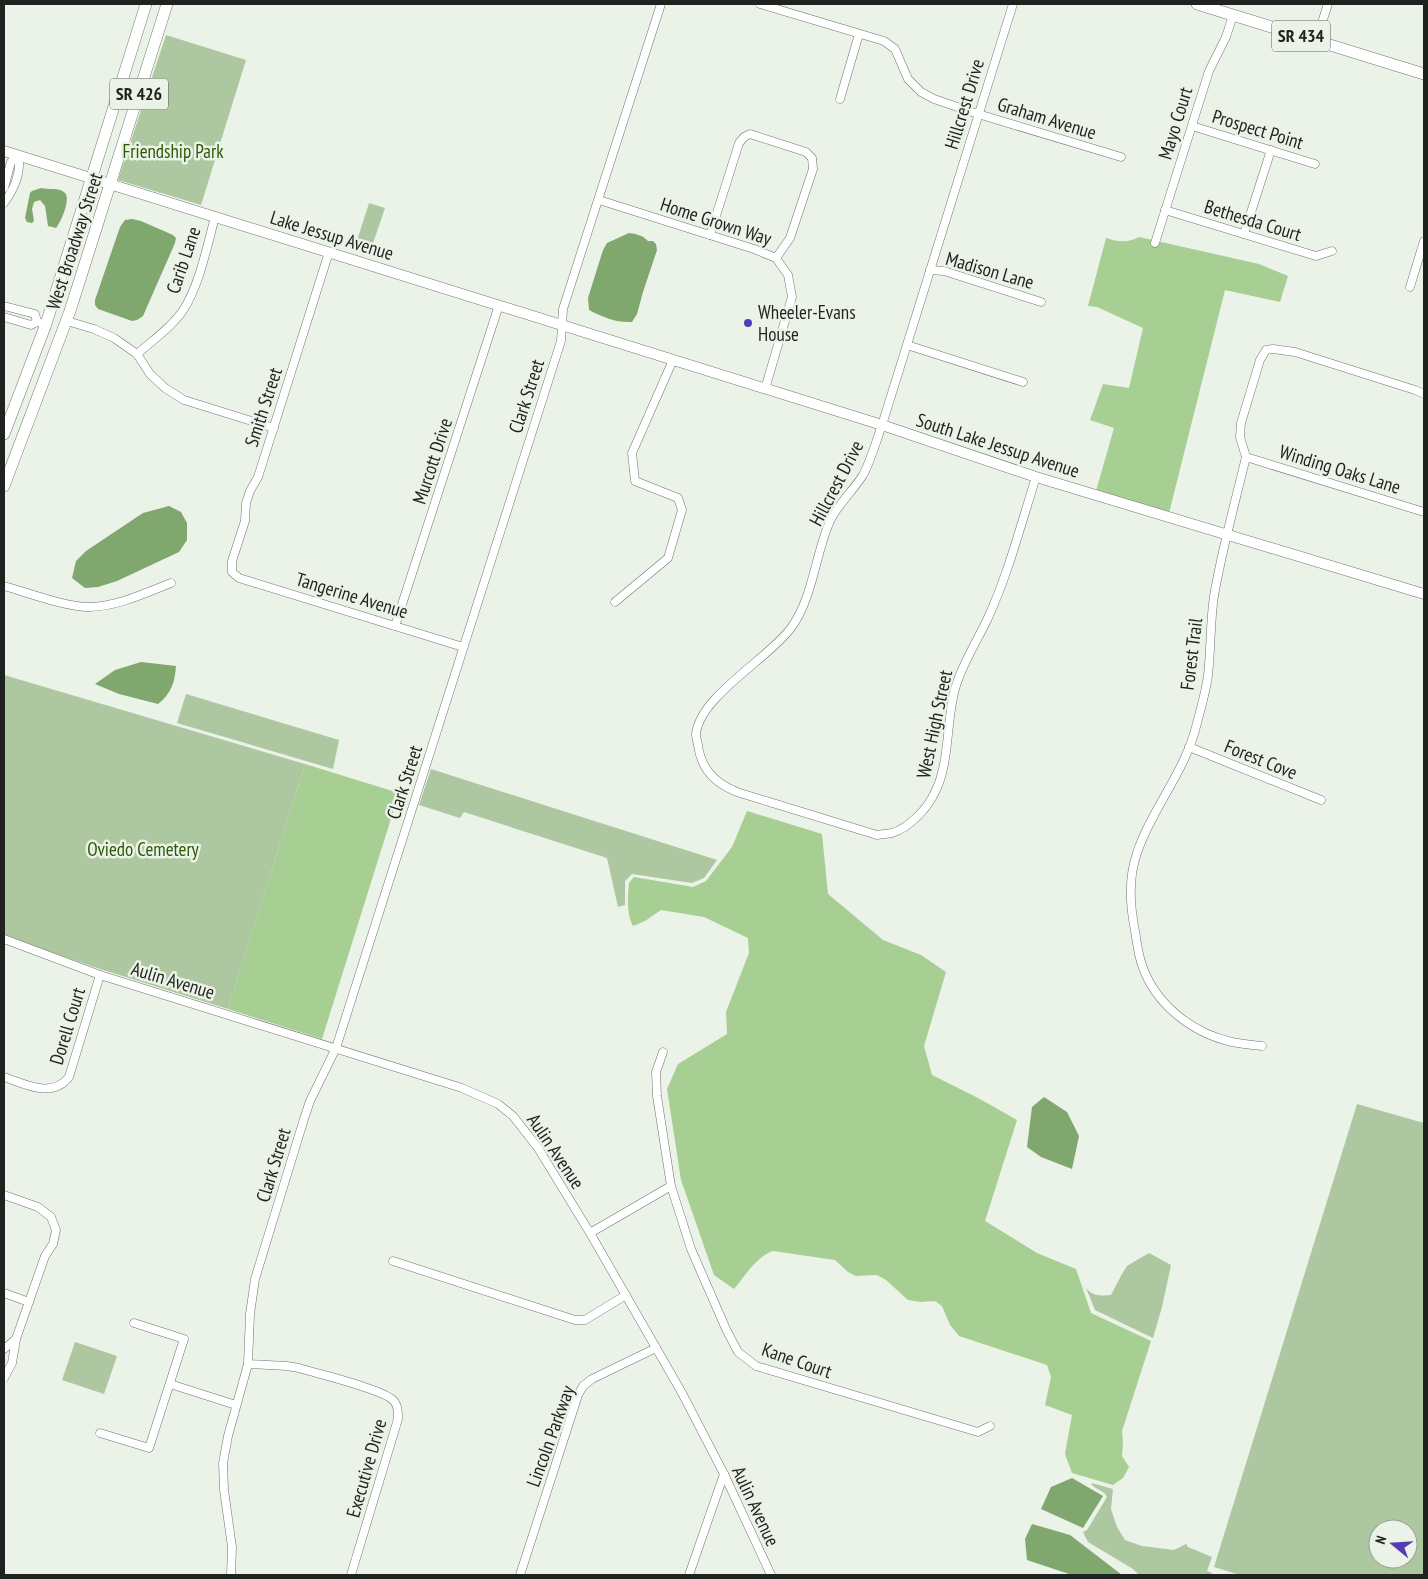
<svg xmlns="http://www.w3.org/2000/svg" width="1428" height="1579" viewBox="0 0 1428 1579" font-family="'PT Sans Narrow',sans-serif">
  <rect width="100%" height="100%" fill="#ebf2e8"/>
  <g fill="#adc7a1" fill-rule="evenodd">
    <polygon points="166,35 246,60 201,205 118,180"/>
    <polygon points="369,203 385,208 371,249 356,244"/>
    <polygon points="4,675 305,764 228,1009 97,968 4,936"/>
    <polygon points="186,694 339,740 333,769 177,723"/>
    <polygon points="431,769 717,860 704,878 692,883 632,874 625,881 625,905 618,907 607,858 464,812 460,818 419,805"/>
    <path d="M 1357,1104 L 1424,1123 L 1424,1575 L 1240,1575 L 1214,1567 ZM 1378,1529 L 1408,1529 L 1408,1559 L 1378,1559 Z"/>
    <path d="M 1149,1253 L 1171,1265 L 1162,1307 L 1153,1338 L 1095,1310 L 1086,1288 C 1092,1296 1101,1296 1111,1295 L 1122,1274 L 1127,1266 Z"/>
    <polygon points="75,1342 117,1356 104,1394 62,1380"/>
    <path d="M 1091,1483 L 1113,1489 L 1111,1509 L 1117,1527 L 1125,1540 L 1142,1546 L 1174,1550 L 1186,1544 L 1188,1547 L 1212,1557 L 1207,1571 L 1212,1573 L 1211,1575 L 1139,1575 L 1133,1569 L 1088,1542 L 1083,1532 L 1087,1530 L 1107,1497 C 1104,1489 1094,1490 1091,1483 Z"/>
  </g>
  <g fill="#a7ce93">
    <path d="M 1139,237 L 1259,264 L 1288,276 L 1280,302 L 1225,290 L 1169,513 L 1096,491 L 1114,428 L 1090,420 L 1103,384 L 1129,388 L 1143,328 L 1097,307 L 1088,306 L 1106,238 C 1118,242 1128,243 1139,237 Z"/>
    <polygon points="305,764 399,793 322,1039 228,1009"/>
    <path d="M 747,811 L 822,834 L 828,894 L 883,940 L 921,955 L 946,972 L 924,1046 L 932,1075 L 978,1098 L 1017,1120 L 985,1221 L 1037,1253 L 1076,1269 L 1091,1313 L 1151,1341 L 1122,1431 L 1123,1443 L 1122,1456 L 1129,1467 L 1123,1478 L 1113,1485 L 1072,1473 L 1065,1454 L 1072,1415 L 1045,1405 L 1051,1377 L 1047,1365 L 959,1336 L 950,1325 L 942,1306 L 935,1301 L 921,1302 L 908,1300 L 886,1280 L 877,1275 L 856,1276 L 848,1272 L 835,1260 L 773,1251 C 757,1256 744,1277 734,1289 L 714,1275 L 681,1180 L 667,1089 L 678,1064 L 727,1034 L 726,1012 L 749,953 L 748,938 L 704,917 L 661,910 L 645,921 L 633,926 C 626,913 628,896 629,883 L 634,877 L 693,887 L 706,881 L 732,847 Z"/>
  </g>
  <g fill="#80a76d">
    <path d="M 41,188 C 48,190 60,187 65,193 C 71,199 61,222 56,228 L 48,226 L 45,206 L 40,200 L 34,202 L 32,209 L 34,221 L 32,223 L 27,222 L 25,218 L 30,193 L 32,191 Z"/>
    <polygon points="132,219 141,221 173,235 176,238 175,243 143,316 137,320 132,321 98,309 95,305 95,300 120,227 125,220"/>
    <path d="M 629,233 C 637,234 642,235 648,241 L 653,241 L 656,244 L 657,250 L 643,292 L 637,314 L 632,322 C 616,323 603,317 589,310 L 588,298 L 603,250 L 607,243 Z"/>
    <polygon points="169,506 181,512 187,523 187,540 179,552 117,581 98,587 85,588 72,578 76,561 86,551 143,513"/>
    <path d="M 141,662 L 176,666 C 175,682 171,694 158,704 L 119,694 L 95,684 L 115,670 Z"/>
    <polygon points="1044,1097 1067,1112 1079,1136 1072,1169 1041,1157 1027,1147 1032,1107"/>
    <polygon points="1072,1478 1103,1496 1083,1528 1041,1509 1051,1487"/>
    <polygon points="1032,1524 1070,1535 1122,1575 1072,1575 1027,1560 1025,1539"/>
  </g>
  <g fill="none" stroke-linecap="round" stroke-linejoin="round">
    <g stroke="#6f756c" stroke-width="9">
      <g id="street">
        <polyline points="760,4 884,41 895,49 908,79 921,92 934,99 978,114 1121,157"/>
        <path d="M 1013,4 L 882,425 C 876,442 871,460 863,475 C 853,491 838,504 830,521 C 815,555 813,598 791,628 C 768,659 700,696 696,734 C 696,737 697,741 698,745 C 701,770 717,785 740,793 L 877,835 C 882,834 887,834 892,833 C 909,828 928,808 935,792 C 950,763 946,721 955,689 C 962,664 976,643 987,620 C 1008,575 1021,524 1036,477"/>
        <polyline points="1316,41 1328,4"/>
        <polyline points="840,99 859,34"/>
        <polyline points="1192,126 1315,164"/>
        <polyline points="4,188 11,162 18,155"/>
        <polyline points="599,200 754,249 776,258 788,275 792,297 765,389"/>
        <path d="M 4,203 C 14,189 22,172 18,155"/>
        <polyline points="1165,210 1316,256 1332,251"/>
        <polyline points="1244,234 1271,150"/>
        <polyline points="710,235 739,143 744,137 750,134 806,152 812,158 813,169 790,238 776,258"/>
        <polyline points="1155,243 1209,71 1226,37 1233,15"/>
        <polyline points="329,252 258,477 250,491 246,503 245,521 232,561 232,572 239,578 463,647"/>
        <polyline points="930,270 944,271 1041,302"/>
        <polyline points="1410,287 1424,241"/>
        <polyline points="4,306 35,314 37,322 46,324"/>
        <polyline points="4,317 31,325 37,322"/>
        <polyline points="67,321 94,329 114,338 137,354 150,374 165,388 184,400 274,428"/>
        <polyline points="907,345 1023,382"/>
        <path d="M 137,354 C 153,340 172,327 184,309 C 200,283 207,246 215,217"/>
        <polyline points="1246,457 1424,512"/>
        <path d="M 4,586 C 26,592 68,608 90,607 C 119,606 145,593 171,583"/>
        <polyline points="615,602 668,558 682,510 678,498 635,481 632,453 673,360"/>
        <polyline points="395,626 499,305"/>
        <polyline points="1189,747 1321,800"/>
        <polyline points="4,939 100,975 462,1088 498,1104 513,1116 538,1148 590,1233 682,1393 724,1474 771,1575"/>
        <path d="M 1262,1046 C 1252,1045 1242,1044 1232,1042 C 1192,1033 1155,1004 1142,965 C 1138,954 1137,942 1135,931 C 1130,905 1128,879 1137,853 C 1152,808 1186,771 1197,723 C 1201,708 1206,691 1208,675 C 1211,649 1210,623 1214,596 C 1222,549 1235,503 1246,457 L 1240,437 L 1241,423 L 1260,360 L 1266,350 L 1273,349 L 1295,352 L 1415,390 L 1424,394"/>
        <polyline points="663,1052 656,1072 657,1096 671,1186 691,1249 726,1329 738,1352 756,1366 978,1432 990,1426"/>
        <path d="M 4,1077 C 25,1084 52,1099 69,1077 L 100,975"/>
        <polyline points="4,1195 38,1207 51,1217 56,1230 53,1244 45,1256 16,1339 12,1363 4,1378"/>
        <polyline points="590,1233 671,1186"/>
        <polyline points="393,1261 575,1320 585,1320 626,1295"/>
        <polyline points="4,1293 29,1302"/>
        <polyline points="4,1349 16,1339"/>
        <path d="M 248,1364 L 287,1366 L 299,1368 C 318,1374 382,1389 393,1400 C 398,1405 398,1412 398,1419 L 351,1575"/>
        <polyline points="170,1384 236,1405"/>
        <polyline points="100,1433 149,1448 184,1339 134,1323"/>
        <polyline points="231,1575 232,1547 224,1490 223,1463 228,1436 248,1364 250,1314 255,1279 304,1119 310,1101 336,1048 561,341 563,309 661,4"/>
        <polyline points="520,1575 578,1395 583,1386 592,1379 656,1348"/>
        <polyline points="689,1575 724,1474"/>
      </g>
    </g>
    <g stroke="#6f756c" stroke-width="11">
      <polyline id="secondary" points="4,151 882,425 1036,477 1424,594"/>
    </g>
    <g stroke="#6f756c" stroke-width="12">
      <g id="primary">
        <polyline points="1197,4 1424,74"/>
        <polyline points="4,434 46,324 146,4"/>
        <polyline points="4,486 70,311 167,4"/>
      </g>
    </g>
    <use href="#street" stroke="#fff" stroke-width="8"/>
    <use href="#secondary" stroke="#fff" stroke-width="10"/>
    <use href="#primary" stroke="#fff" stroke-width="11"/>
  </g>
  <circle fill="#533cb4" stroke="#ebf2e8" stroke-width="2" cx="748" cy="323" r="5"/>
  <g text-anchor="middle" stroke-width="5" stroke-linejoin="round" paint-order="stroke">
    <g fill="#ebf2e8" stroke="#5c605b" stroke-width="1">
      <rect x="1272" y="20.5" width="58" height="31" rx="4"/>
      <rect x="110" y="78.5" width="58" height="31" rx="4"/>
    </g>
    <g font-size="18" font-weight="bold" fill="#1f221e">
      <text x="1301" y="42">SR 434</text>
      <text x="139" y="100">SR 426</text>
    </g>
    <g font-size="19" fill="#1f221e" stroke="#ebf2e8">
      <text transform="translate(964 104) rotate(-73)" y="7">Hillcrest Drive</text>
      <text transform="translate(1047 118) rotate(17)" y="7">Graham Avenue</text>
      <text transform="translate(1175 123) rotate(-73)" y="7">Mayo Court</text>
      <text transform="translate(1258 129) rotate(17)" y="7">Prospect Point</text>
      <text transform="translate(1253 220) rotate(17)" y="7">Bethesda Court</text>
      <text transform="translate(716 221) rotate(18)" y="7">Home Grown Way</text>
      <text transform="translate(332 235) rotate(17)" y="7">Lake Jessup Avenue</text>
      <text transform="translate(74 241) rotate(-72)" y="7">West Broadway Street</text>
      <text transform="translate(183 260) rotate(-71)" y="7">Carib Lane</text>
      <text transform="translate(990 270) rotate(16)" y="7">Madison Lane</text>
      <text transform="translate(526 396) rotate(-72)" y="7">Clark Street</text>
      <text transform="translate(263 407) rotate(-72)" y="7">Smith Street</text>
      <text transform="translate(998 445) rotate(18)" y="7">South Lake Jessup Avenue</text>
      <text transform="translate(432 461) rotate(-72)" y="7">Murcott Drive</text>
      <text transform="translate(1340 469) rotate(17)" y="7">Winding Oaks Lane</text>
      <text transform="translate(836 483) rotate(-62)" y="7">Hillcrest Drive</text>
      <text transform="translate(352 595) rotate(17)" y="7">Tangerine Avenue</text>
      <text transform="translate(1191 654) rotate(-83)" y="7">Forest Trail</text>
      <text transform="translate(934 724) rotate(-78)" y="7">West High Street</text>
      <text transform="translate(1261 759) rotate(22)" y="7">Forest Cove</text>
      <text transform="translate(404 782) rotate(-72)" y="7">Clark Street</text>
      <text transform="translate(173 980) rotate(17)" y="7">Aulin Avenue</text>
      <text transform="translate(67 1026) rotate(-73)" y="7">Dorell Court</text>
      <text transform="translate(556 1151) rotate(56)" y="7">Aulin Avenue</text>
      <text transform="translate(273 1165) rotate(-73)" y="7">Clark Street</text>
      <text transform="translate(797 1360) rotate(19)" y="7">Kane Court</text>
      <text transform="translate(550 1436) rotate(-70)" y="7">Lincoln Parkway</text>
      <text transform="translate(366 1468) rotate(-74)" y="7">Executive Drive</text>
      <text transform="translate(756 1506) rotate(65)" y="7">Aulin Avenue</text>
    </g>
    <g font-size="19" fill="#2b5a03" stroke="#ebf2e8">
      <text x="173" y="158">Friendship Park</text>
      <text x="143" y="856">Oviedo Cemetery</text>
    </g>
    <g font-size="19" fill="#1f221e" stroke="#ebf2e8" text-anchor="start">
      <text x="758" y="319">Wheeler-Evans<tspan x="758" dy="22">House</tspan></text>
    </g>
  </g>
  <rect width="1428" height="1579" fill="none" stroke="#1f221e" stroke-width="10"/>
  <g transform="translate(1393 1544) rotate(288)"><circle r="24" fill="#ebf2e8" stroke="#999f97"/>
  <path d="M0-4L9 19L0 12L-9 19Z" fill="#533cb4"/>
  <text y="-8" font-size="14" font-weight="bold" text-anchor="middle" fill="#1f221e">N</text>
  </g>
</svg>
